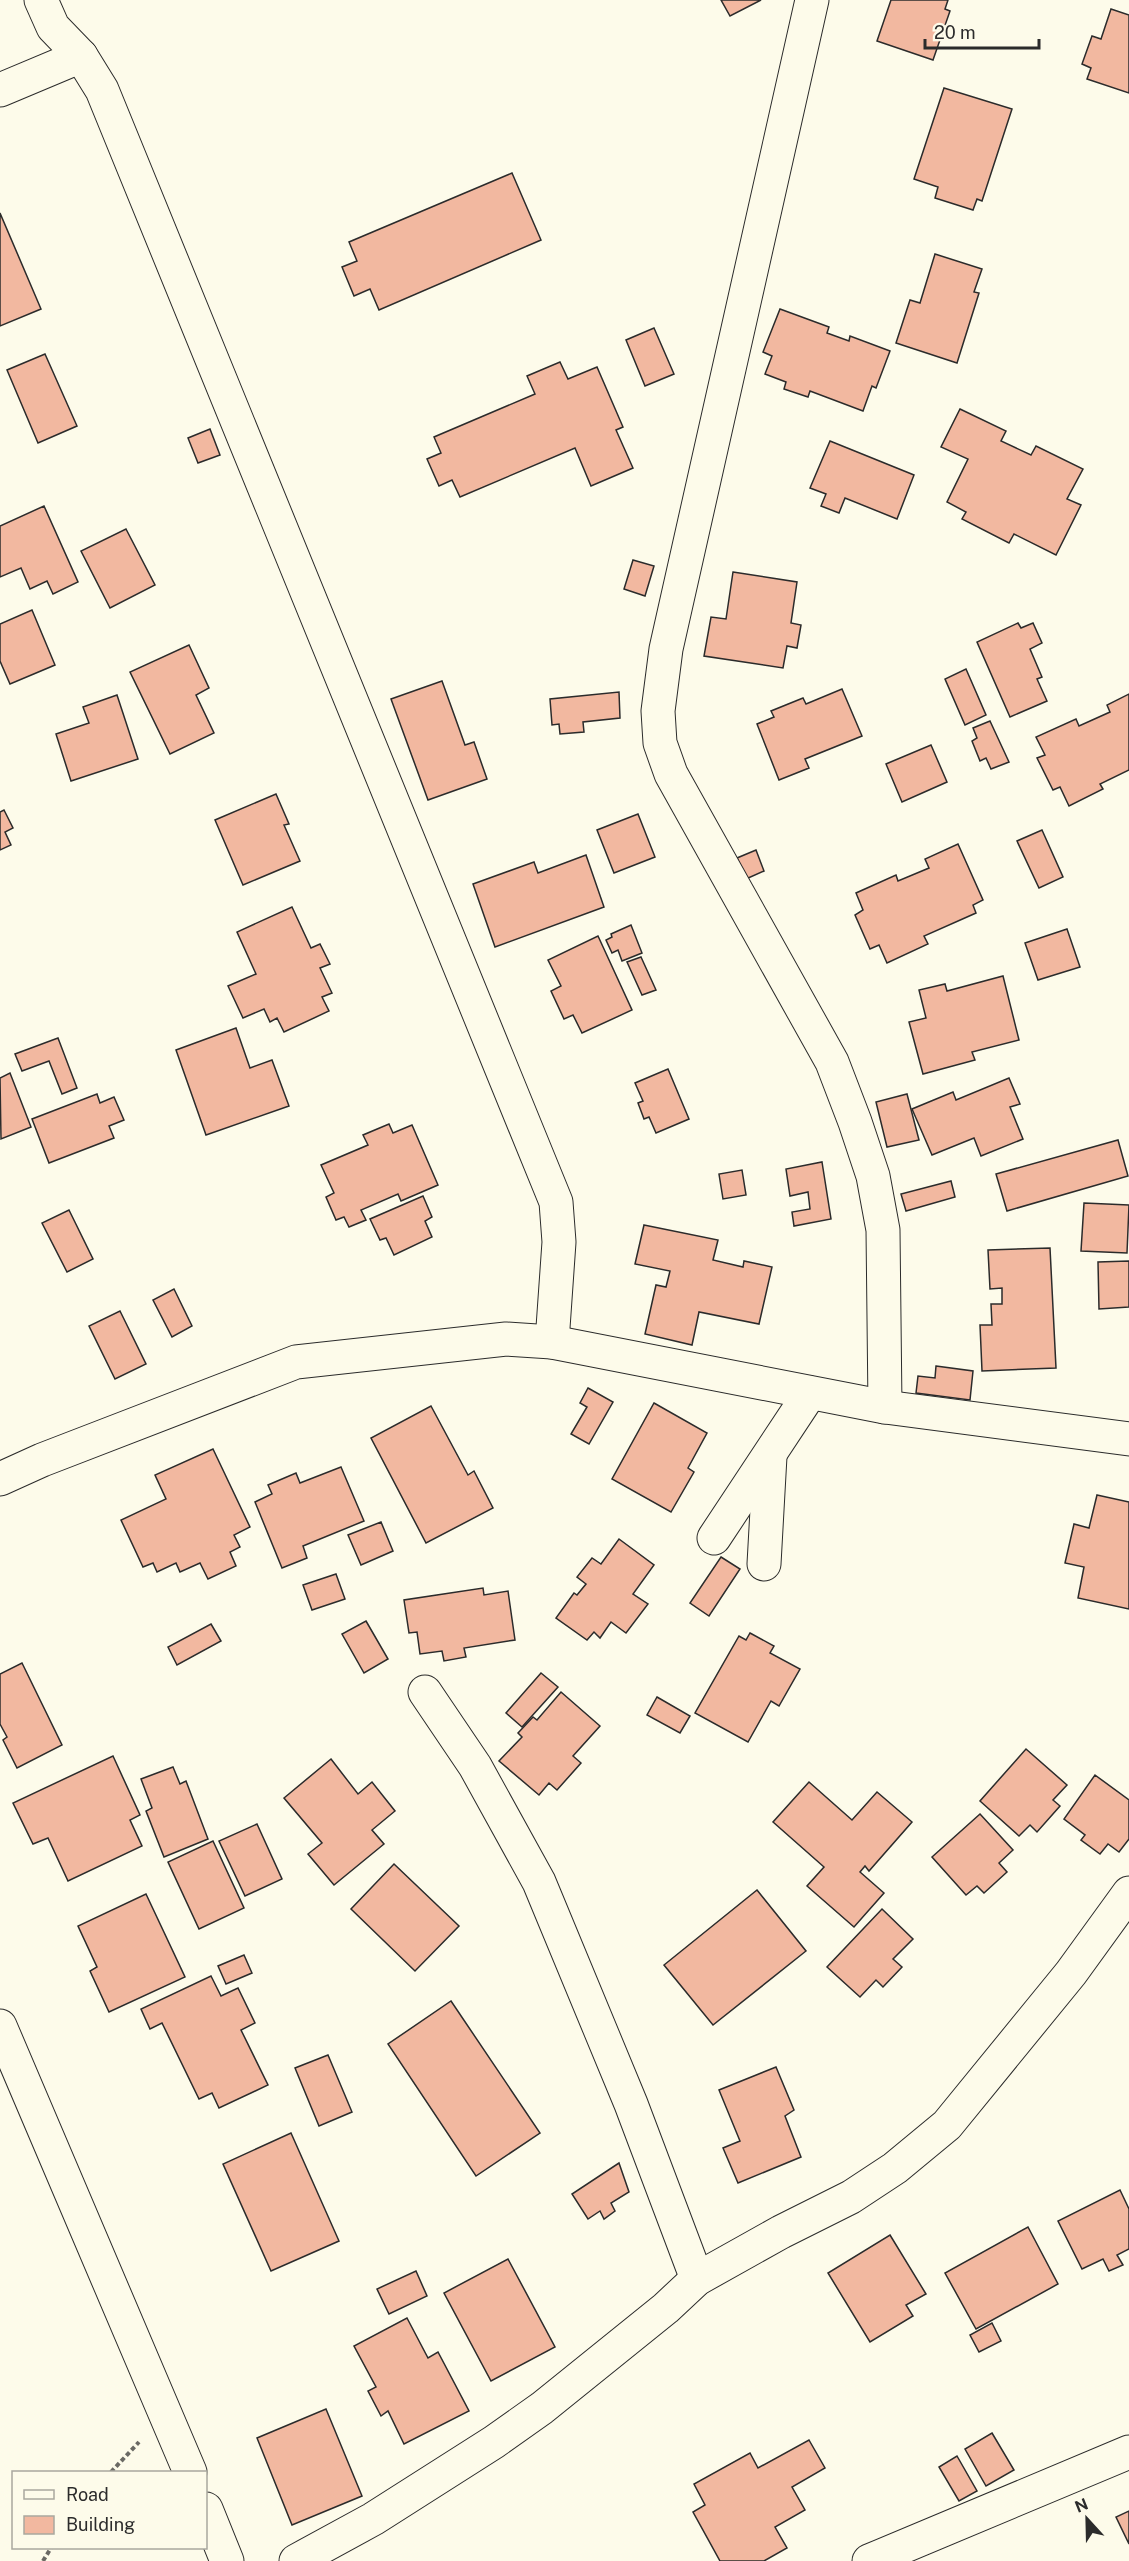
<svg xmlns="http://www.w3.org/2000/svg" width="1129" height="2561" viewBox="0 0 1129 2561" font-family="'Public Sans',sans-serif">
  <rect width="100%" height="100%" fill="#fdfbea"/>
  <g fill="#f2b8a0" stroke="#2b2b2b" stroke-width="1.5">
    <polygon points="721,0 761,0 730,16"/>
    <polygon points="891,0 948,0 945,9 950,11 933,60 877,41"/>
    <polygon points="1111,9 1129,15 1129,93 1087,79 1091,68 1082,64 1092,36 1101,39"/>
    <polygon points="944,88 1012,109 982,201 977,199 973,210 935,198 938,187 914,179"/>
    <polygon points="512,173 541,240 379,310 370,289 354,296 342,267 357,261 349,242"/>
    <polygon points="0,213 41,309 0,326"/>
    <polygon points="935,254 982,269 974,292 979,293 957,363 896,343 910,300 920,303"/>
    <polygon points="780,309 829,327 827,333 849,341 850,336 890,351 876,388 872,386 863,411 810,391 808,397 784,389 786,382 765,374 772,356 763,352"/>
    <polygon points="654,328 674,374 645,386 626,340"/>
    <polygon points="45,354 77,426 38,443 7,370"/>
    <polygon points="560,362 568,379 597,367 623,427 616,430 633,468 591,486 575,448 460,497 452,480 439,486 427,459 441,453 434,437 535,394 527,376"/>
    <polygon points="960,409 1006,431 1001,441 1031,455 1036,446 1083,469 1067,499 1081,505 1056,555 1014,534 1009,543 962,519 966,512 947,502 968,459 941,447"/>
    <polygon points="210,429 220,455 198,463 188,438"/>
    <polygon points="830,441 914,475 897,519 845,498 839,513 821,506 826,494 810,488"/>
    <polygon points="44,506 78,582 53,594 47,581 30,589 21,568 0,577 0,526"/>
    <polygon points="126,529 155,585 110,608 81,551"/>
    <polygon points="633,560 654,566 645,596 624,589"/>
    <polygon points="733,572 797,582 791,623 801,625 797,648 787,646 783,668 704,656 711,617 726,619"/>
    <polygon points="32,610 55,665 10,684 0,661 0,624"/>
    <polygon points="1018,623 1021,628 1033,623 1042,643 1030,649 1042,677 1037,679 1047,701 1010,717 977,642"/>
    <polygon points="189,645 209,688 196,695 214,733 170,754 130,672"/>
    <polygon points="966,669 986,715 965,725 945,679"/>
    <polygon points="442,681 465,745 474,742 487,779 428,800 391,699"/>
    <polygon points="842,689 862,736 805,759 809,768 779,780 757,724 774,717 771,711 803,698 806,704"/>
    <polygon points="619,692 620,718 583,722 584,732 560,734 559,724 552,725 550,699"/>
    <polygon points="1129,694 1129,770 1100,784 1103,789 1069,806 1060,787 1053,790 1037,758 1045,755 1036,737 1076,719 1079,726 1110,712 1107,705"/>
    <polygon points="117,695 138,759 71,781 56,734 89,723 83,707"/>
    <polygon points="990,721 1009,762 991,769 986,758 980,761 972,741 977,738 973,728"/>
    <polygon points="931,745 947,782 902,802 886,764"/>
    <polygon points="276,794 289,824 284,825 300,861 243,885 215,820"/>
    <polygon points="4,810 13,828 5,832 11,845 0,850 0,812"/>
    <polygon points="638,814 655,857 614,873 597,830"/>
    <polygon points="1042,830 1063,877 1039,888 1017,841"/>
    <polygon points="958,844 983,900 973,905 976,913 924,936 928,944 887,963 879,945 870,949 855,915 863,910 856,893 896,875 898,881 929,868 925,859"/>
    <polygon points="756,850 764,871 746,879 737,858"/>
    <polygon points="586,855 604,907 495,947 473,884 534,862 538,873"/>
    <polygon points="292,907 311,948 320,944 330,964 320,968 332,993 322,997 329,1011 284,1032 277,1018 270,1022 264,1009 243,1018 228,986 256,974 237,932"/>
    <polygon points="631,925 642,953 622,961 618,950 612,953 606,940 612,937 611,934"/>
    <polygon points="1067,929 1080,967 1038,980 1025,943"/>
    <polygon points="598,936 632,1010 582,1033 573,1015 564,1019 551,991 561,986 548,960"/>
    <polygon points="641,957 656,990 642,995 627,962"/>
    <polygon points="1003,976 1019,1040 972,1052 975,1060 923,1074 909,1022 926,1018 919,990 945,984 947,991"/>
    <polygon points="236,1028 250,1068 272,1060 289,1106 206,1135 176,1050"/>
    <polygon points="58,1038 77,1088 62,1094 49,1061 22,1071 15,1054"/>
    <polygon points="668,1069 689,1119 656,1133 649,1117 644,1119 638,1103 643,1101 635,1083"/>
    <polygon points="10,1073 31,1127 1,1139 0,1078"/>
    <polygon points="1009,1078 1020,1104 1010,1107 1023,1139 981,1156 974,1138 932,1155 912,1109 953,1092 956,1100"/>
    <polygon points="97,1094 100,1103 114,1097 124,1120 109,1126 114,1138 49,1163 32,1119"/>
    <polygon points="907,1094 919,1140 887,1147 876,1102"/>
    <polygon points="389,1124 393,1133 412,1125 438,1185 401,1201 398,1194 361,1210 366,1220 349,1227 344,1217 336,1220 326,1197 334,1193 321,1165 368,1145 363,1135"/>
    <polygon points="1118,1140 1128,1176 1007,1211 996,1174"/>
    <polygon points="822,1162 831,1219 794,1226 792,1212 810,1209 808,1192 790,1196 786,1169"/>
    <polygon points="742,1170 746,1195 723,1199 719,1174"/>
    <polygon points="951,1181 955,1197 906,1211 901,1194"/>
    <polygon points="423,1196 432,1217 425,1221 432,1237 394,1255 386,1238 380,1240 370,1219"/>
    <polygon points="1084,1203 1129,1205 1127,1253 1081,1251"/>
    <polygon points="69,1210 93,1259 67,1272 42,1223"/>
    <polygon points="644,1225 718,1240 713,1260 743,1267 744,1261 772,1267 759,1324 699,1312 692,1345 645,1334 656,1285 666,1287 670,1271 635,1264"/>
    <polygon points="1050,1248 1056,1368 982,1371 980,1325 992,1325 991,1304 1002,1304 1002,1288 990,1289 988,1250"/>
    <polygon points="1129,1261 1129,1307 1099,1309 1098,1262"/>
    <polygon points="174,1289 192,1326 172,1337 153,1300"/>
    <polygon points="120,1311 146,1364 115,1379 89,1326"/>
    <polygon points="936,1366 973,1371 970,1400 916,1393 918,1376 935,1378"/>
    <polygon points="588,1388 613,1402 589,1444 571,1434 587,1407 580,1403"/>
    <polygon points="654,1403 707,1433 688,1468 694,1472 671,1512 612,1479"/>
    <polygon points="431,1406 468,1475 474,1471 493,1508 426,1543 371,1438"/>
    <polygon points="213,1449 250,1527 234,1535 240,1547 230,1552 236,1566 208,1579 200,1563 180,1572 176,1563 157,1572 153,1563 143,1567 121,1520 166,1499 155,1475"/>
    <polygon points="341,1467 364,1521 303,1546 307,1558 282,1568 255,1502 272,1494 268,1485 296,1473 300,1483"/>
    <polygon points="1097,1495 1129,1502 1129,1609 1078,1598 1084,1567 1065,1563 1074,1524 1089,1528"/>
    <polygon points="381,1522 393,1551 361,1565 348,1535"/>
    <polygon points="619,1539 654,1565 633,1594 648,1604 626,1633 611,1622 600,1638 594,1632 587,1640 556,1618 574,1593 577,1595 586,1584 577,1577 592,1558 601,1564"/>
    <polygon points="721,1557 740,1569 709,1616 690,1603"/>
    <polygon points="336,1574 345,1599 312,1610 303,1585"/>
    <polygon points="483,1588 484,1595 508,1591 515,1640 464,1648 466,1657 444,1661 442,1651 420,1654 417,1632 409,1633 404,1600"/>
    <polygon points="366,1621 388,1659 364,1673 342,1634"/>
    <polygon points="211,1624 221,1641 177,1665 168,1647"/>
    <polygon points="750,1633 774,1646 770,1653 800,1669 779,1706 771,1701 748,1742 695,1713 739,1636 746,1640"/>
    <polygon points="22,1663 62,1745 17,1768 3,1740 7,1737 0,1724 0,1674"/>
    <polygon points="541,1673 558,1687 522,1727 506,1713"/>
    <polygon points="561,1692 600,1726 573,1756 581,1763 557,1790 549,1783 539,1795 499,1761 522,1737 518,1733 533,1717 537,1720"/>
    <polygon points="657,1697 690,1716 680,1733 647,1715"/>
    <polygon points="1026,1749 1067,1785 1053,1800 1060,1806 1037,1832 1030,1825 1019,1836 980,1801"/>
    <polygon points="113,1756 140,1815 130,1820 142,1846 68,1881 48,1838 33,1844 13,1803"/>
    <polygon points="331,1759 358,1794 372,1782 395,1811 372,1830 384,1844 334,1885 308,1854 322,1843 284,1798"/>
    <polygon points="173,1767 180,1784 186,1781 208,1839 164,1857 146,1811 152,1808 141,1779"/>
    <polygon points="1095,1775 1129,1800 1129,1839 1119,1852 1108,1844 1100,1854 1081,1840 1085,1835 1064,1819"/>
    <polygon points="809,1782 852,1820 877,1792 912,1822 869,1871 865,1866 860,1872 884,1893 854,1927 807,1886 824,1867 773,1822"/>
    <polygon points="980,1814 1013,1850 999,1863 1007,1872 984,1893 977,1886 966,1895 932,1857"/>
    <polygon points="257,1824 282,1879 245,1896 219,1841"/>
    <polygon points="213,1841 244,1908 199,1929 168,1862"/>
    <polygon points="394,1864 459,1926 415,1971 351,1909"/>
    <polygon points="757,1890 806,1951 713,2025 664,1965"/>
    <polygon points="146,1894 185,1977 109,2012 90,1971 97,1967 78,1926"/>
    <polygon points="882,1909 913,1939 893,1959 902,1967 883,1987 876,1980 860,1997 827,1967"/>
    <polygon points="244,1955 252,1973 226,1984 218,1966"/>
    <polygon points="211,1976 221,1996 238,1988 255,2023 241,2030 268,2085 219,2108 212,2093 199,2099 162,2023 150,2029 141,2009"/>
    <polygon points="451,2001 540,2133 476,2176 388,2044"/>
    <polygon points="328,2055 352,2112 319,2126 295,2068"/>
    <polygon points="776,2067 794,2110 785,2116 801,2157 738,2183 723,2148 740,2141 719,2090"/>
    <polygon points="291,2133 339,2241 271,2271 223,2164"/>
    <polygon points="619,2163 629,2192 611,2203 615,2211 604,2219 600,2211 588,2219 572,2194"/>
    <polygon points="1120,2190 1129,2209 1129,2249 1117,2255 1123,2265 1109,2271 1103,2259 1082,2269 1058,2221"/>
    <polygon points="1028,2227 1058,2284 976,2329 945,2273"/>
    <polygon points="890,2235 926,2294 906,2305 913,2316 870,2342 828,2273"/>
    <polygon points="508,2259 555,2347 491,2381 444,2293"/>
    <polygon points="416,2271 427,2296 389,2314 377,2289"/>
    <polygon points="407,2318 428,2358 438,2352 469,2411 404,2444 388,2411 381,2416 368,2391 376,2387 354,2346"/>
    <polygon points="992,2323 1001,2341 979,2352 970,2335"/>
    <polygon points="326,2409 362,2496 292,2525 257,2438"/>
    <polygon points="992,2433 1014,2470 986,2486 965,2449"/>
    <polygon points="809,2440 825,2468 792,2487 805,2510 775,2527 787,2548 764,2561 720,2561 693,2512 705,2505 694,2484 750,2453 758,2468"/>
    <polygon points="957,2456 977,2491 959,2501 939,2467"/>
    <polygon points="1129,2511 1129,2544 1116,2517"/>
  </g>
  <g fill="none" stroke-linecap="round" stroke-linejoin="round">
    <g stroke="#2b2b2b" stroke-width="35">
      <g id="minor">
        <polyline points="41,0 53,27 81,56 102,90 556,1202 559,1242 552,1342"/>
        <polyline points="812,0 666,649 658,711 660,743 671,774 832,1062 855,1122 873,1176 883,1230 885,1407"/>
        <polyline points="0,90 81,56"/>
        <polyline points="0,1479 42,1460 296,1362 506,1339 552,1342 885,1407 1129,1439"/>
        <polyline points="714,1538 810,1393"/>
        <polyline points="764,1564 770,1456"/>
        <polyline points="425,1692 475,1766 539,1882 631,2104 697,2279"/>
        <polyline points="0,2026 190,2472"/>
        <polyline points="206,2509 227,2561"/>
        <polyline points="296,2561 373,2519 494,2442 542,2408 666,2308 697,2279 781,2232 851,2197 895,2168 947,2125 1071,1973 1129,1893"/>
        <polyline points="869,2561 1129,2452"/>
      </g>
    </g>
    <g stroke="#6a6964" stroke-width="4" stroke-dasharray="4.5 3" stroke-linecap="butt">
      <polyline points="111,2472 139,2442"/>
      <polyline points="43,2561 51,2548"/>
    </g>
    <use href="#minor" stroke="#fdfbea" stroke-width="33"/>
  </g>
  <rect x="12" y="2471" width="195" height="78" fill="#fdfbea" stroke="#a9a89e" stroke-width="1.5"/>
  <rect x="24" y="2490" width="30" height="9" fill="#fdfbea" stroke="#a9a89e" stroke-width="1.5"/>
  <text x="66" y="2501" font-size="18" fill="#2b2b2b">Road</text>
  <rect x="24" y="2516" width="30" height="18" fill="#f2b8a0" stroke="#a9a89e" stroke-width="1.5"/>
  <text x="66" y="2531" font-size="18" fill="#2b2b2b">Building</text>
  <g transform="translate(1087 2519) rotate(338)" stroke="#fdfbea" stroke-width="4.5" paint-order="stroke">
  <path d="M0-4.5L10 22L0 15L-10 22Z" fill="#2b2b2b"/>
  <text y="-9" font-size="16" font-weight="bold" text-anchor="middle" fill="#2b2b2b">N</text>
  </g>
  <path d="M925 39v9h114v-9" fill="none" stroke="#2b2b2b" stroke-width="3"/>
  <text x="934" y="39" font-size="18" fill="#2b2b2b" stroke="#fdfbea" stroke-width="4.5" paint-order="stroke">20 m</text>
</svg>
